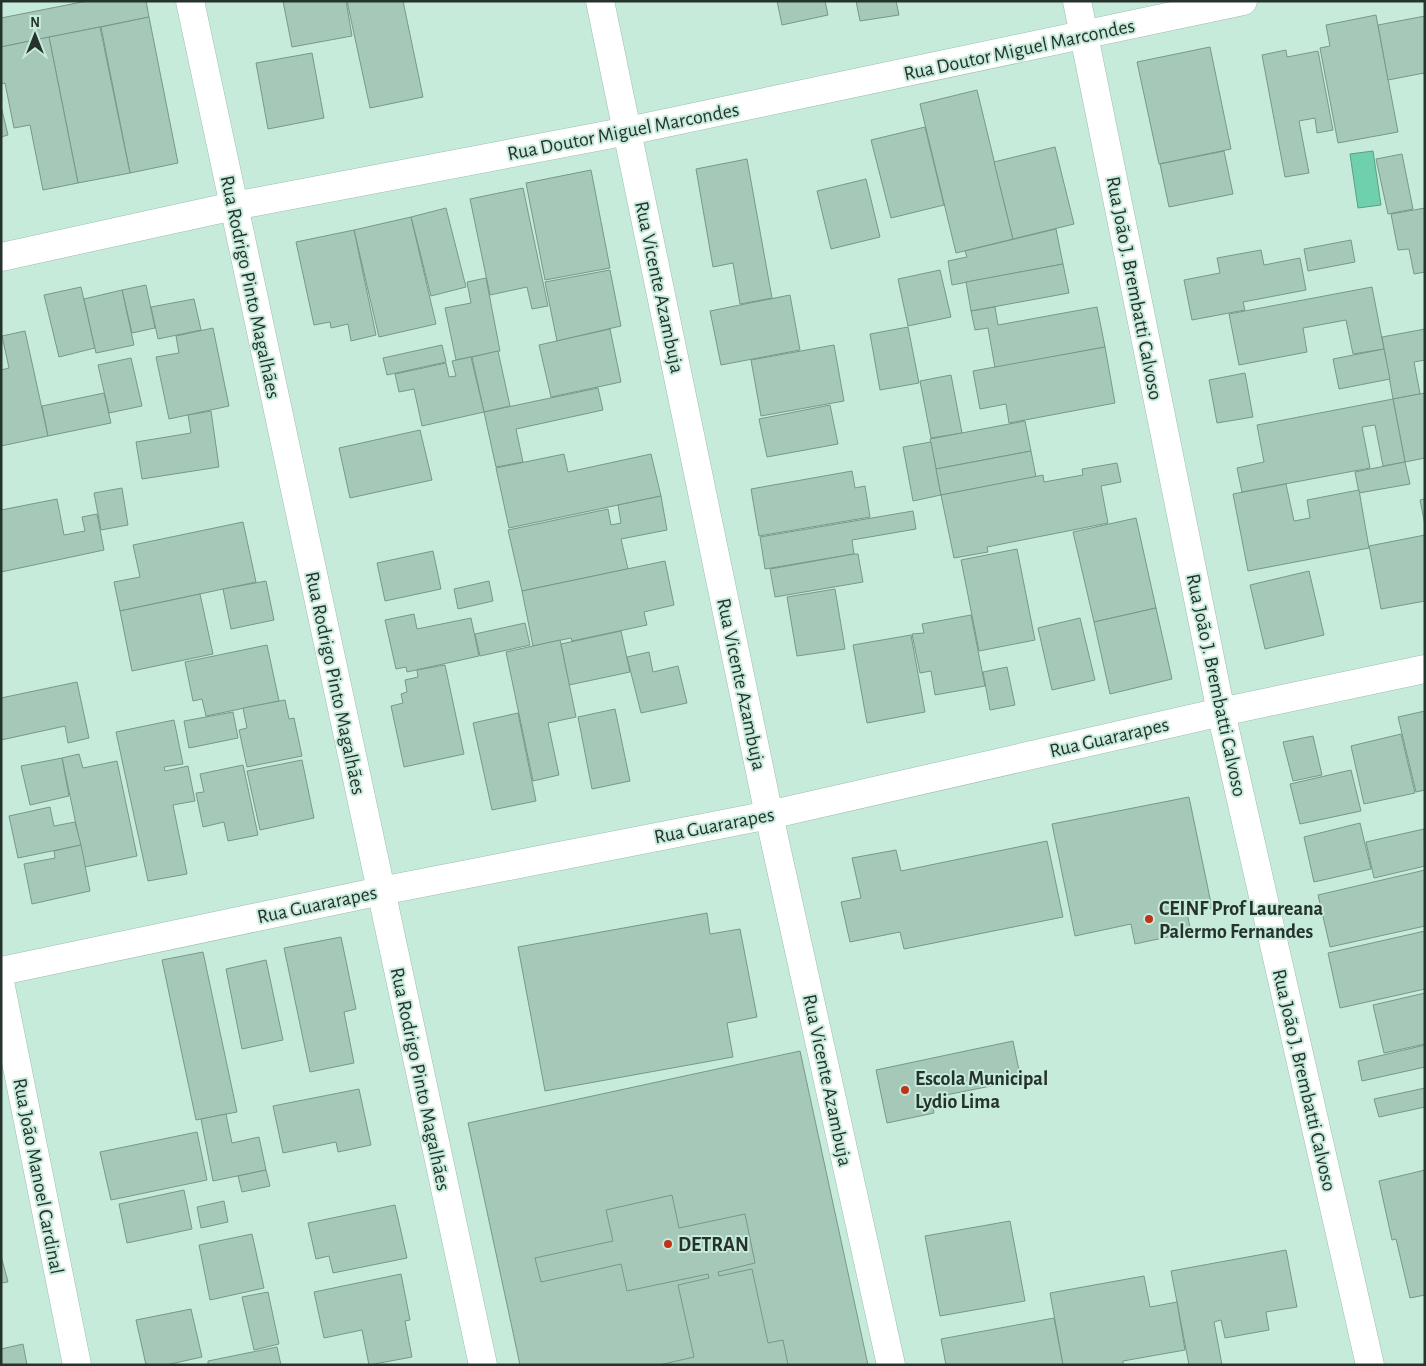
<svg xmlns="http://www.w3.org/2000/svg" width="1426" height="1366" viewBox="0 0 1426 1366" font-family="'Alegreya Sans',sans-serif">
  <rect width="100%" height="100%" fill="#c7ebdb"/>
  <polygon fill="#6ed0ac" stroke="#58a186" points="1373,151 1381,205 1358,208 1350,154"/>
  <g fill="#a5c8b9" stroke="#77988a">
    <polygon points="87,1 146,1 149,17 1,47 1,18"/>
    <polygon points="283,1 346,1 352,36 292,47"/>
    <polygon points="347,1 403,1 423,97 370,108"/>
    <polygon points="777,1 825,1 828,15 782,25"/>
    <polygon points="856,1 896,1 899,15 860,21"/>
    <polygon points="1376,15 1398,132 1338,143 1320,48 1330,46 1326,25"/>
    <polygon points="1425,16 1425,78 1424,73 1388,80 1378,25"/>
    <polygon points="149,17 178,163 130,173 101,27"/>
    <polygon points="100,27 130,173 78,183 49,37"/>
    <polygon points="49,37 78,183 43,190 30,125 14,128 5,83 1,84 1,47"/>
    <polygon points="1210,47 1231,149 1159,164 1137,62"/>
    <polygon points="1286,50 1287,57 1318,51 1333,130 1317,133 1315,118 1299,121 1309,173 1285,177 1262,55"/>
    <polygon points="312,53 324,118 268,129 256,63"/>
    <polygon points="977,90 1013,239 956,253 920,104"/>
    <polygon points="1,106 8,135 1,137"/>
    <polygon points="925,127 944,205 891,218 871,140"/>
    <polygon points="1055,147 1074,224 1013,239 994,162"/>
    <polygon points="1224,151 1233,194 1169,207 1160,164"/>
    <polygon points="1402,154 1413,209 1388,214 1376,159"/>
    <polygon points="747,159 772,298 740,304 733,263 713,267 696,169"/>
    <polygon points="591,170 610,268 545,280 526,183"/>
    <polygon points="866,179 880,237 831,249 817,191"/>
    <polygon points="523,188 548,306 532,309 527,287 490,295 470,199"/>
    <polygon points="446,208 466,287 431,296 411,217"/>
    <polygon points="1425,208 1425,272 1414,274 1409,249 1398,250 1391,214"/>
    <polygon points="411,217 436,324 379,337 354,230"/>
    <polygon points="1056,229 1063,264 952,285 948,261 967,257 965,251"/>
    <polygon points="354,230 376,335 351,341 348,324 331,328 330,322 314,325 296,242"/>
    <polygon points="1351,240 1355,262 1308,271 1304,249"/>
    <polygon points="1261,250 1264,265 1300,258 1306,290 1243,302 1245,310 1192,320 1184,280 1220,273 1217,258"/>
    <polygon points="1063,264 1069,293 971,311 966,282"/>
    <polygon points="610,270 621,326 557,341 545,282"/>
    <polygon points="940,270 951,317 908,326 898,279"/>
    <polygon points="486,278 500,351 456,360 445,308 471,303 467,282"/>
    <polygon points="146,285 155,328 132,333 122,290"/>
    <polygon points="81,287 95,348 59,357 44,295"/>
    <polygon points="1372,287 1384,349 1353,354 1346,320 1303,328 1307,352 1239,365 1229,314"/>
    <polygon points="122,290 134,345 96,353 84,299"/>
    <polygon points="790,295 800,350 721,365 710,311"/>
    <polygon points="194,299 201,330 158,339 151,307"/>
    <polygon points="995,307 998,325 1097,307 1105,347 995,368 988,328 975,330 971,311"/>
    <polygon points="908,327 919,383 880,390 870,334"/>
    <polygon points="213,328 229,406 169,419 156,357 179,353 176,336"/>
    <polygon points="610,329 621,382 551,397 539,345"/>
    <polygon points="1425,329 1425,360 1414,362 1420,394 1393,399 1382,337"/>
    <polygon points="25,331 48,436 1,446 1,370 9,368 2,336"/>
    <polygon points="442,345 446,362 387,375 383,358"/>
    <polygon points="834,345 844,401 761,416 751,360"/>
    <polygon points="1105,347 1115,403 1009,423 1006,404 980,409 973,371"/>
    <polygon points="1384,349 1390,379 1339,389 1333,359"/>
    <polygon points="498,351 510,406 484,412 472,357"/>
    <polygon points="471,357 484,412 422,426 414,389 399,392 395,374 446,363 449,377 456,376 452,361"/>
    <polygon points="131,358 142,406 109,413 98,365"/>
    <polygon points="1245,373 1253,417 1217,423 1209,380"/>
    <polygon points="951,375 962,433 931,438 920,381"/>
    <polygon points="598,388 603,410 516,429 523,462 496,467 484,412"/>
    <polygon points="104,393 111,423 48,436 42,406"/>
    <polygon points="1425,393 1425,458 1405,462 1393,399"/>
    <polygon points="1393,399 1405,462 1383,466 1375,425 1362,427 1370,468 1242,492 1237,468 1264,462 1257,425"/>
    <polygon points="830,405 838,444 767,457 759,419"/>
    <polygon points="211,411 219,467 142,479 136,442 191,433 188,415"/>
    <polygon points="1025,421 1031,451 936,469 930,439"/>
    <polygon points="420,430 432,480 350,498 339,448"/>
    <polygon points="931,442 941,495 913,501 903,447"/>
    <polygon points="1031,451 1036,477 941,495 936,469"/>
    <polygon points="564,454 568,472 651,454 661,496 509,528 496,468"/>
    <polygon points="1405,462 1410,484 1359,493 1355,472"/>
    <polygon points="1117,463 1121,482 1101,486 1108,523 987,547 988,552 954,558 941,495 1043,475 1044,482 1083,475 1082,469"/>
    <polygon points="852,471 855,488 865,486 870,517 759,536 751,489"/>
    <polygon points="1286,484 1294,521 1310,518 1307,500 1359,490 1369,548 1248,571 1233,494"/>
    <polygon points="122,488 128,525 101,530 94,493"/>
    <polygon points="661,496 667,530 621,539 628,569 522,591 508,530 608,509 611,525 621,523 618,505"/>
    <polygon points="57,499 64,535 85,531 82,517 97,514 104,550 1,572 1,510"/>
    <polygon points="1425,499 1425,525 1420,500"/>
    <polygon points="913,511 916,529 852,540 854,554 765,569 760,537"/>
    <polygon points="1136,518 1156,608 1094,622 1073,532"/>
    <polygon points="243,522 256,582 120,611 114,582 140,577 133,545"/>
    <polygon points="1425,535 1425,601 1381,609 1369,546"/>
    <polygon points="1017,549 1035,640 979,651 961,560"/>
    <polygon points="433,551 441,589 385,601 377,563"/>
    <polygon points="854,554 858,554 863,582 775,597 770,569"/>
    <polygon points="665,561 674,605 644,612 647,625 572,641 571,638 533,646 522,591"/>
    <polygon points="1309,571 1324,635 1265,649 1250,585"/>
    <polygon points="266,581 274,620 231,629 223,589"/>
    <polygon points="489,581 493,601 458,609 454,589"/>
    <polygon points="835,589 845,649 797,656 787,597"/>
    <polygon points="200,594 213,654 132,671 120,611"/>
    <polygon points="1156,608 1172,679 1110,694 1094,622"/>
    <polygon points="414,614 417,629 471,618 479,656 407,672 406,667 396,669 385,620"/>
    <polygon points="971,615 985,686 935,695 931,671 920,673 912,634 924,633 922,624"/>
    <polygon points="1080,618 1095,680 1052,690 1038,628"/>
    <polygon points="525,623 530,645 480,656 475,634"/>
    <polygon points="621,631 630,672 569,685 561,644"/>
    <polygon points="911,635 925,712 867,723 853,645"/>
    <polygon points="560,640 576,717 548,723 559,775 533,781 506,652"/>
    <polygon points="267,645 279,701 206,716 202,699 193,701 185,662"/>
    <polygon points="649,652 653,672 678,666 687,703 641,713 627,657"/>
    <polygon points="445,665 464,754 404,767 391,706 403,703 401,694 407,692 405,680 418,677 417,670"/>
    <polygon points="1007,667 1015,705 990,710 983,672"/>
    <polygon points="77,682 89,738 68,743 65,726 1,740 1,698"/>
    <polygon points="285,700 289,719 294,718 302,756 247,767 239,730 247,728 243,708"/>
    <polygon points="615,709 630,781 592,789 578,717"/>
    <polygon points="1425,711 1425,790 1416,792 1398,717"/>
    <polygon points="233,712 238,738 189,748 184,721"/>
    <polygon points="518,713 536,801 492,810 473,723"/>
    <polygon points="174,720 183,764 164,767 165,771 188,766 195,801 173,805 187,874 148,881 116,732"/>
    <polygon points="1401,734 1415,793 1364,804 1351,746"/>
    <polygon points="1313,736 1322,775 1293,781 1283,742"/>
    <polygon points="79,754 83,768 117,761 137,856 85,867 62,758"/>
    <polygon points="62,758 69,796 30,805 21,766"/>
    <polygon points="302,760 314,818 260,830 247,771"/>
    <polygon points="243,765 258,835 228,841 224,822 203,827 196,793 204,792 200,774"/>
    <polygon points="1351,770 1361,811 1300,824 1290,784"/>
    <polygon points="1189,797 1212,908 1187,913 1191,932 1135,944 1131,924 1075,936 1052,824"/>
    <polygon points="50,807 54,826 75,822 81,845 18,858 9,816"/>
    <polygon points="1360,823 1371,869 1314,882 1304,837"/>
    <polygon points="1424,829 1425,866 1374,878 1366,842"/>
    <polygon points="1047,841 1063,917 904,949 900,932 850,942 841,902 861,898 852,858 896,850 901,871"/>
    <polygon points="81,845 90,891 32,904 24,864 55,858 54,851"/>
    <polygon points="1425,870 1425,926 1330,947 1318,895"/>
    <polygon points="707,913 710,934 740,929 757,1017 727,1023 733,1057 545,1091 518,947"/>
    <polygon points="1425,931 1425,989 1340,1008 1328,953"/>
    <polygon points="341,937 356,1009 344,1012 354,1063 310,1072 284,948"/>
    <polygon points="203,952 237,1112 196,1120 162,960"/>
    <polygon points="266,960 283,1040 242,1049 226,969"/>
    <polygon points="1425,993 1425,1044 1384,1053 1373,1005"/>
    <polygon points="1013,1041 1021,1080 931,1098 934,1113 887,1123 876,1070"/>
    <polygon points="1425,1045 1425,1067 1362,1081 1358,1061"/>
    <polygon points="800,1051 868,1365 520,1365 468,1123"/>
    <polygon points="1425,1088 1425,1107 1379,1117 1374,1099"/>
    <polygon points="359,1089 371,1145 338,1152 336,1142 283,1153 273,1106"/>
    <polygon points="226,1114 232,1143 259,1137 266,1170 213,1181 201,1119"/>
    <polygon points="197,1132 207,1180 111,1200 100,1152"/>
    <polygon points="266,1170 270,1186 242,1192 238,1176"/>
    <polygon points="1425,1170 1425,1295 1410,1298 1396,1239 1392,1240 1379,1181"/>
    <polygon points="184,1190 192,1229 127,1243 119,1204"/>
    <polygon points="672,1195 679,1228 745,1214 755,1263 718,1272 719,1276 752,1269 768,1343 783,1340 788,1365 659,1365 694,1357 678,1285 709,1278 708,1274 627,1291 621,1264 541,1282 535,1258 613,1241 606,1210"/>
    <polygon points="224,1201 228,1222 201,1228 197,1207"/>
    <polygon points="395,1205 407,1258 333,1273 329,1256 316,1259 308,1223"/>
    <polygon points="1010,1221 1025,1301 940,1316 925,1236"/>
    <polygon points="252,1234 264,1288 210,1300 199,1245"/>
    <polygon points="1286,1250 1297,1307 1266,1312 1269,1330 1225,1338 1221,1320 1214,1322 1222,1365 1189,1365 1171,1271"/>
    <polygon points="1,1256 8,1282 1,1283"/>
    <polygon points="401,1274 410,1320 405,1321 412,1357 369,1365 362,1330 324,1338 314,1292"/>
    <polygon points="1144,1276 1150,1307 1177,1302 1185,1350 1123,1361 1123,1365 1063,1365 1050,1293"/>
    <polygon points="268,1292 279,1344 254,1350 242,1297"/>
    <polygon points="191,1309 202,1357 166,1365 146,1365 136,1320"/>
    <polygon points="1054,1318 1063,1365 946,1365 941,1339"/>
    <polygon points="23,1344 27,1365 1,1365 1,1349"/>
    <polygon points="277,1347 281,1365 208,1365 208,1361"/>
  </g>
  <g fill="none" stroke-linecap="round" stroke-linejoin="round">
    <g stroke="#9cbeaf" stroke-width="29">
      <g id="minor">
        <polyline points="190,1 483,1365"/>
        <polyline points="600,1 769,815 891,1365"/>
        <polyline points="1077,1 1221,712 1370,1365"/>
        <polyline points="1,257 234,206 628,131 1243,1"/>
        <polyline points="1,971 381,891 769,815 1221,712 1425,669"/>
        <polyline points="1,987 77,1365"/>
      </g>
    </g>
    <use href="#minor" stroke="#fff" stroke-width="28"/>
  </g>
  <g fill="#bf331c" stroke="#c7ebdb" stroke-width="2">
    <circle cx="1149" cy="919" r="5"/>
    <circle cx="905" cy="1090" r="5"/>
    <circle cx="668" cy="1244" r="5"/>
  </g>
  <g text-anchor="middle" stroke-width="4" stroke-linejoin="round" paint-order="stroke">
    <g font-size="20" fill="#26332d" stroke="#c7ebdb">
      <text transform="translate(1019 49) rotate(-12)" y="7">Rua Doutor Miguel Marcondes</text>
      <text transform="translate(623 131) rotate(-11)" y="7">Rua Doutor Miguel Marcondes</text>
      <text transform="translate(251 287) rotate(78)" y="7">Rua Rodrigo Pinto Magalhães</text>
      <text transform="translate(660 287) rotate(78)" y="7">Rua Vicente Azambuja</text>
      <text transform="translate(1135 288) rotate(79)" y="7">Rua João J. Brembatti Calvoso</text>
      <text transform="translate(336 683) rotate(78)" y="7">Rua Rodrigo Pinto Magalhães</text>
      <text transform="translate(742 684) rotate(78)" y="7">Rua Vicente Azambuja</text>
      <text transform="translate(1217 685) rotate(78)" y="7">Rua João J. Brembatti Calvoso</text>
      <text transform="translate(1109 737) rotate(-13)" y="7">Rua Guararapes</text>
      <text transform="translate(714 825) rotate(-11)" y="7">Rua Guararapes</text>
      <text transform="translate(317 904) rotate(-12)" y="7">Rua Guararapes</text>
      <text transform="translate(421 1079) rotate(78)" y="7">Rua Rodrigo Pinto Magalhães</text>
      <text transform="translate(828 1080) rotate(78)" y="7">Rua Vicente Azambuja</text>
      <text transform="translate(1305 1080) rotate(77)" y="7">Rua João J. Brembatti Calvoso</text>
      <text transform="translate(39 1176) rotate(79)" y="7">Rua João Manoel Cardinal</text>
    </g>
    <g font-size="20" font-weight="bold" fill="#26332d" stroke="#c7ebdb" text-anchor="start">
      <text x="1159" y="915">CEINF Prof Laureana<tspan x="1159" dy="23">Palermo Fernandes</tspan></text>
      <text x="915" y="1085">Escola Municipal<tspan x="915" dy="23">Lydio Lima</tspan></text>
      <text x="678" y="1251">DETRAN</text>
    </g>
  </g>
  <rect width="1426" height="1366" fill="none" stroke="#26332d" stroke-width="5"/>
  <g transform="translate(35 35)" stroke="#c7ebdb" stroke-width="4" paint-order="stroke">
  <path d="M0-4L9 19L0 12L-9 19Z" fill="#26332d"/>
  <text y="-8" font-size="14" font-weight="bold" text-anchor="middle" fill="#26332d">N</text>
  </g>
</svg>
